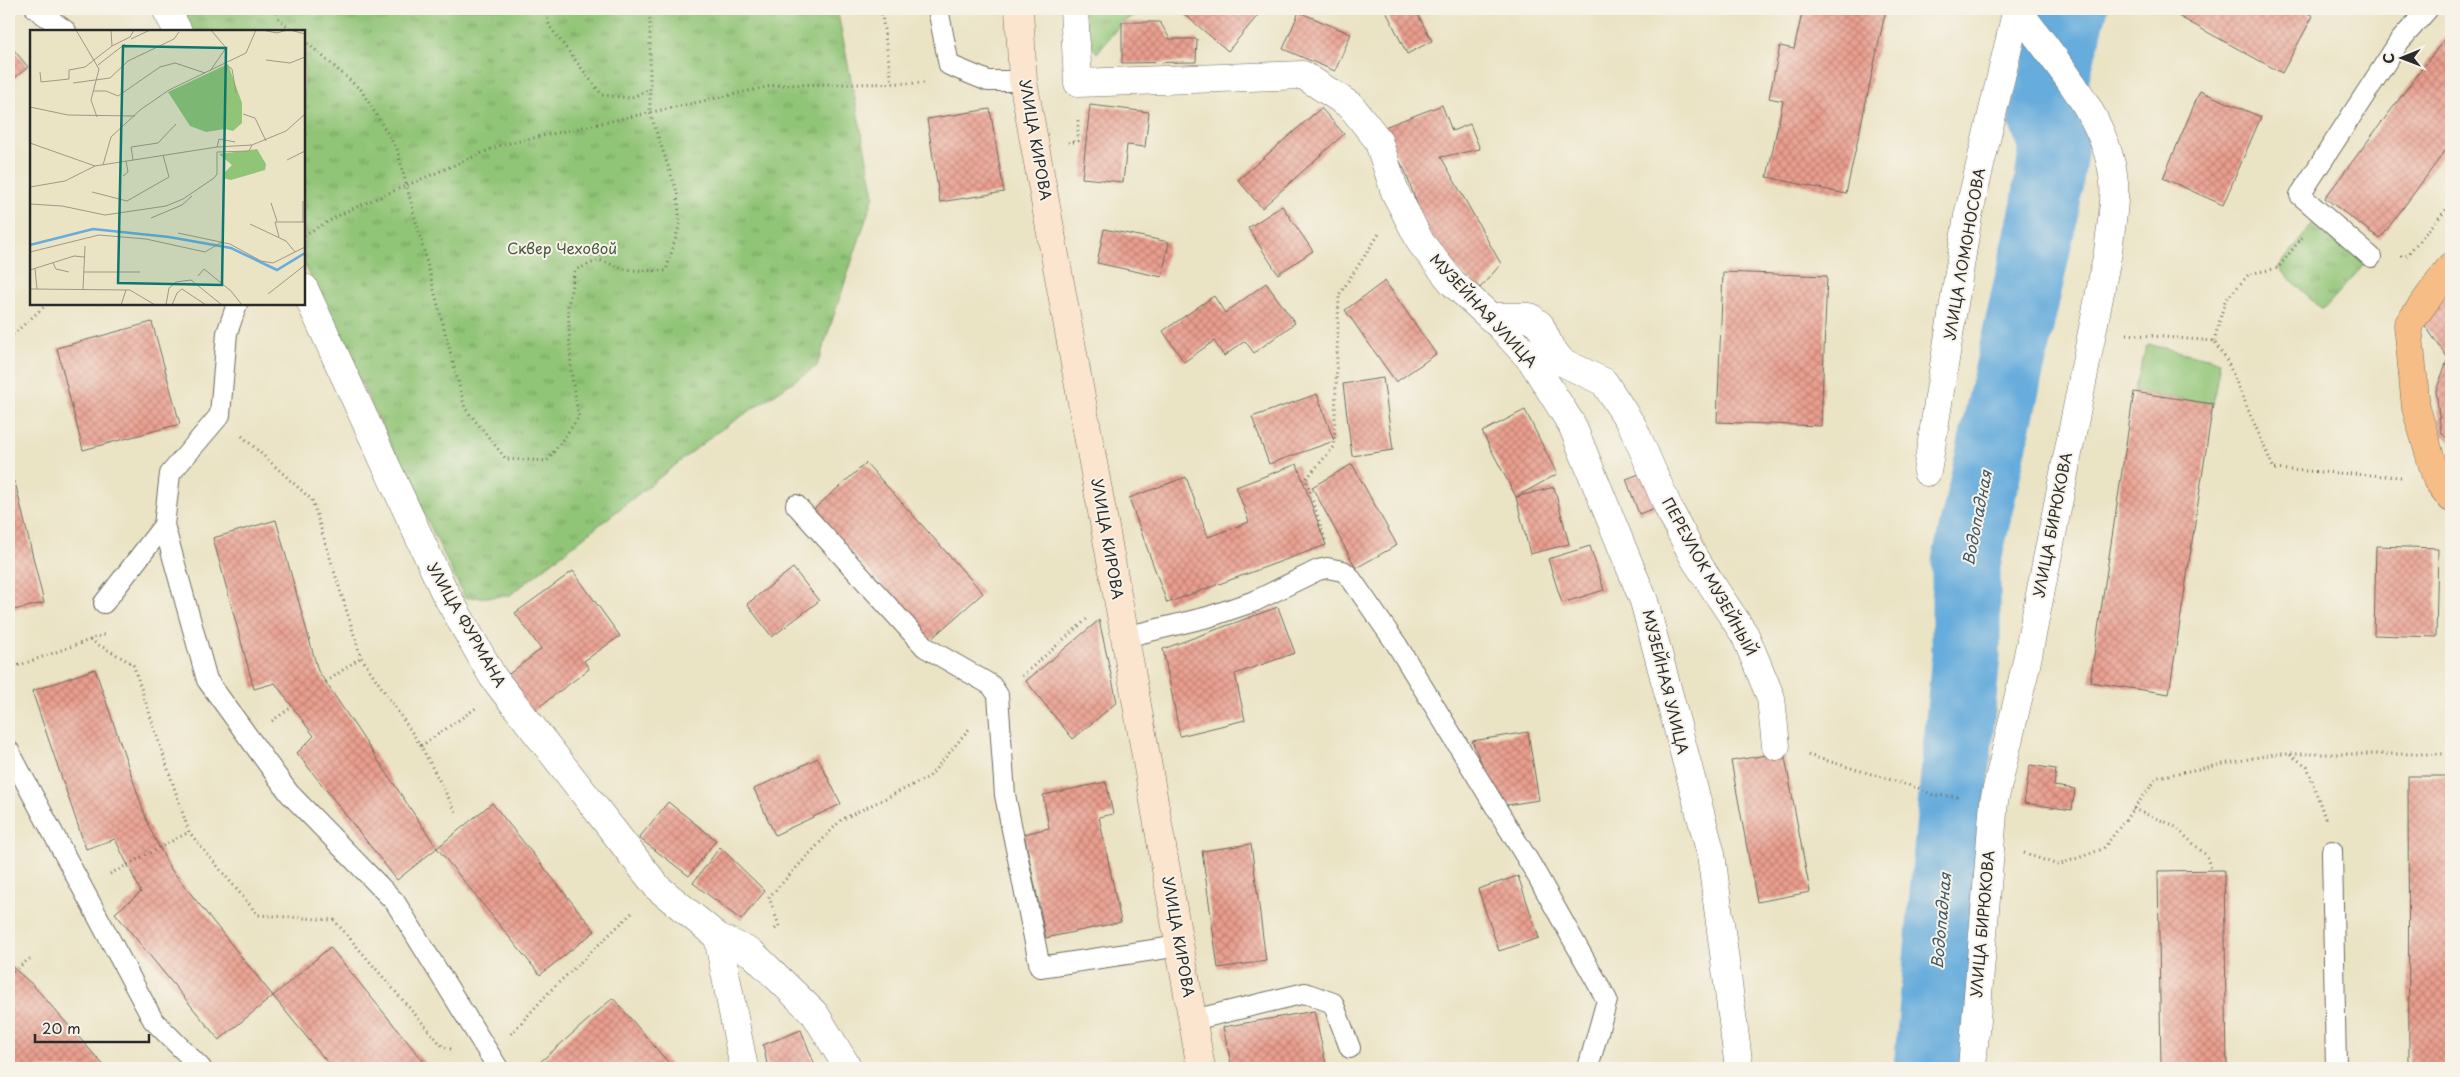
<svg xmlns="http://www.w3.org/2000/svg" width="2460" height="1077" viewBox="0 0 2460 1077" font-family="'Playpen Sans',sans-serif">
  <defs>
    <pattern id="park-tufts" width="24" height="20" patternUnits="userSpaceOnUse" patternTransform="scale(1.25)"><rect width="24" height="20" fill="#90c476"/><path d="M3 7l-1-3M5 7V3M7 7l1-3M15 17l-1-3M17 17v-4M19 17l1-3" fill="none" stroke="#769f61"/></pattern>
    <pattern id="building-cross-hatch" width="8" height="8" patternUnits="userSpaceOnUse" patternTransform="scale(1.25)"><rect width="8" height="8" fill="#ea9e8e"/><path d="M0 0l8 8M0 8l8-8" fill="none" stroke="#be8174"/></pattern>
  </defs>
  <rect width="100%" height="100%" fill="#f7f3e8"/>
  <filter id="ink" filterUnits="userSpaceOnUse"><feTurbulence type="fractalNoise" baseFrequency=".02" numOctaves="2"/><feDisplacementMap in="SourceGraphic" scale="10" xChannelSelector="R" yChannelSelector="G"/><feConvolveMatrix kernelMatrix="1 2 1 2 8 2 1 2 1" color-interpolation-filters="sRGB"/></filter>
  <filter id="wash" filterUnits="userSpaceOnUse"><feTurbulence type="fractalNoise" baseFrequency=".0096" numOctaves="4" result="noise"/><feDisplacementMap in="SourceGraphic" scale="20" xChannelSelector="R" yChannelSelector="G"/><feGaussianBlur stdDeviation="1.12" result="paint"/><feColorMatrix in="noise" values="0 0 0 0 0 0 0 0 0 0 0 0 0 0 0 0 0 1.4 0 .05"/><feComposite in="paint" operator="in"/></filter>
  <g filter="url(#wash)">
    <rect width="100%" height="100%" fill="#eae3c4"/>
    <polygon fill="#90c476" stroke="#5e7850" points="2147,344 2220,361 2213,404 2134,392"/>
    <g fill="url(#park-tufts)" stroke="#5e7850">
      <polygon points="180,9 837,9 874,195 817,366 716,433 509,596 465,598 304,265 304,31 191,31"/>
      <polygon points="1064,9 1148,9 1122,22 1097,53"/>
      <polygon points="2321,213 2371,257 2323,310 2278,268"/>
    </g>
    <g fill="none" stroke-linecap="round" stroke-linejoin="round">
      <polyline stroke="#66acdc" stroke-width="69" points="1928,1068 1966,655 1966,563 2045,209 2054,145 2043,118 2073,9"/>
    </g>
    <g id="blocks">
      <g fill="url(#building-cross-hatch)">
        <polygon points="1178,9 1263,9 1228,51"/>
        <polygon points="1385,9 1415,9 1432,41 1407,54"/>
        <polygon points="1803,9 1886,9 1846,194 1767,177 1783,101 1769,98 1780,46 1794,49"/>
        <polygon points="2182,9 2300,9 2313,16 2282,73 2178,16"/>
        <polygon points="1299,12 1351,34 1335,71 1283,49"/>
        <polygon points="1122,22 1160,22 1170,39 1197,39 1196,62 1122,63"/>
        <polygon points="2451,30 2451,143 2380,239 2325,198"/>
        <polygon points="9,44 28,67 9,83"/>
        <polygon points="2200,91 2261,117 2223,205 2163,178"/>
        <polygon points="1090,105 1149,112 1145,147 1127,145 1123,182 1082,178"/>
        <polygon points="1442,105 1452,131 1470,124 1480,149 1441,157 1501,264 1480,288 1433,247 1405,171 1382,128"/>
        <polygon points="1321,108 1344,134 1262,208 1238,180"/>
        <polygon points="990,109 1004,192 940,202 927,119"/>
        <polygon points="1282,206 1313,251 1278,274 1248,228"/>
        <polygon points="1104,229 1169,242 1162,277 1097,263"/>
        <polygon points="1723,272 1827,276 1821,426 1717,422"/>
        <polygon points="1385,281 1436,354 1396,382 1345,310"/>
        <polygon points="1266,283 1295,323 1254,353 1245,341 1224,356 1214,341 1184,362 1163,331 1214,296 1225,313"/>
        <polygon points="2451,287 2451,443 2441,432 2436,391 2448,358 2423,323"/>
        <polygon points="152,322 180,424 83,450 57,348"/>
        <polygon points="1383,378 1393,450 1352,456 1343,384"/>
        <polygon points="2134,392 2213,404 2169,694 2090,682"/>
        <polygon points="1317,394 1334,441 1269,464 1252,417"/>
        <polygon points="1525,410 1557,474 1516,497 1482,432"/>
        <polygon points="866,463 983,593 930,640 814,509"/>
        <polygon points="1297,464 1326,545 1167,603 1129,498 1186,477 1208,537 1249,522 1236,487"/>
        <polygon points="1352,464 1397,545 1356,568 1312,487"/>
        <polygon points="1647,471 1660,506 1639,514 1626,479"/>
        <polygon points="15,482 44,603 9,611 9,483"/>
        <polygon points="1554,487 1569,544 1530,554 1516,497"/>
        <polygon points="276,520 318,671 437,848 397,880 297,753 314,736 275,683 254,689 213,538"/>
        <polygon points="1590,546 1604,590 1562,603 1548,559"/>
        <polygon points="2376,546 2438,548 2436,637 2374,635"/>
        <polygon points="793,568 819,601 772,637 747,604"/>
        <polygon points="573,571 620,636 584,661 589,669 531,713 504,678 541,649 515,613"/>
        <polygon points="1278,607 1295,653 1235,674 1245,720 1180,736 1163,649"/>
        <polygon points="1099,620 1117,702 1073,739 1026,681"/>
        <polygon points="95,669 149,827 170,868 273,996 219,1040 115,913 141,892 115,839 86,849 32,691"/>
        <polygon points="1528,732 1539,800 1500,806 1472,741"/>
        <polygon points="1784,752 1810,892 1757,902 1731,761"/>
        <polygon points="818,758 841,804 775,835 754,789"/>
        <polygon points="2030,765 2056,769 2054,786 2075,789 2072,810 2024,803"/>
        <polygon points="2408,776 2451,776 2451,1068 2409,1068"/>
        <polygon points="1106,782 1113,814 1099,817 1121,922 1046,938 1024,834 1049,828 1043,795"/>
        <polygon points="668,802 716,840 689,876 639,838"/>
        <polygon points="492,803 595,931 540,975 437,848"/>
        <polygon points="1251,844 1266,961 1218,968 1202,851"/>
        <polygon points="720,847 765,891 741,920 693,883"/>
        <polygon points="2224,870 2227,1068 2161,1068 2158,871"/>
        <polygon points="1518,876 1539,938 1499,951 1478,889"/>
        <polygon points="330,947 429,1068 332,1068 273,996"/>
        <polygon points="9,964 33,985 106,1068 9,1068"/>
        <polygon points="613,998 673,1068 543,1068 539,1063"/>
        <polygon points="1314,1011 1327,1068 1232,1068 1223,1027"/>
        <polygon points="801,1030 816,1068 768,1068 763,1045"/>
      </g>
    </g>
  </g>
  <g filter="url(#ink)">
    <use href="#blocks" fill-opacity="0" stroke="#6e6b61" stroke-width="1"/>
    <g fill="none" stroke-linecap="round" stroke-linejoin="round">
      <g stroke="#6e6b61" stroke-width="22">
        <g id="service">
          <polyline points="36,9 66,31"/>
          <polyline points="938,9 949,65 988,81 1023,81"/>
          <polyline points="2371,257 2300,195 2399,42 2428,9"/>
          <polyline points="237,304 227,333 220,415 170,474 164,525 207,680 289,793 395,902 498,1068"/>
          <polyline points="796,505 925,647 991,685 998,695 1005,795 1040,967 1180,946"/>
          <polyline points="104,603 164,525"/>
          <polyline points="1125,637 1208,617 1255,601 1318,570 1327,568 1343,571 1349,576 1397,645 1534,870 1607,1000 1588,1068"/>
          <polyline points="9,751 153,1020 201,1068"/>
          <polyline points="2332,851 2336,1068"/>
          <polyline points="1193,1020 1305,993 1333,1003 1350,1048"/>
        </g>
      </g>
      <g stroke="#6e6b61" stroke-width="29">
        <g id="minor">
          <polyline points="166,9 178,31"/>
          <polyline points="1074,9 1078,83 1303,75 1351,106 1378,140 1395,192 1421,243 1452,282 1500,326 1532,361 1572,425 1644,601 1711,854 1739,1068"/>
          <polyline points="304,288 444,591 493,677 658,888 718,937 752,953 815,1014 848,1068"/>
          <polyline points="1490,317 1530,317 1540,325 1550,347 1562,362 1604,382 1633,427 1669,509 1694,558 1745,635 1771,698 1776,746"/>
          <polyline points="1927,472 1968,216 2017,9"/>
          <polyline points="718,937 744,1068"/>
        </g>
      </g>
      <g stroke="#6e6b61" stroke-width="29">
        <path id="tertiary" d="M 1972,1068 L 1994,801 L 2026,665 L 2108,252 C 2110,230 2116,205 2114,183 C 2109,119 2053,59 2017,9"/>
      </g>
      <g stroke="#6e6b61" stroke-width="29">
        <polyline id="secondary" points="1019,9 1023,81 1125,637 1201,1068"/>
      </g>
      <g stroke="#6e6b61" stroke-width="29">
        <polyline id="primary" points="2451,266 2408,325 2416,408 2437,480 2451,498"/>
      </g>
      <g stroke="#6e6b61" stroke-width="3" stroke-dasharray="1 4" stroke-linecap="butt">
        <polyline points="274,9 279,19 293,31"/>
        <polyline points="544,9 550,27 602,95 630,98 650,89"/>
        <polyline points="881,9 892,83"/>
        <polyline points="304,40 361,90 397,149 465,408 506,459 547,461 579,417 571,372 568,305 575,270 599,260 627,270 666,271 680,223 677,192 650,113 650,9"/>
        <polyline points="1068,143 1078,141 1078,117"/>
        <polyline points="304,235 347,211 501,145 776,85 925,83"/>
        <polyline points="2401,256 2406,256 2451,204"/>
        <polyline points="2127,334 2214,341 2228,363 2274,469 2401,477"/>
        <polyline points="9,338 47,304"/>
        <polyline points="2214,341 2225,301 2249,274 2278,268 2302,237"/>
        <polyline points="242,436 312,500 361,657 421,746 456,812"/>
        <polyline points="1325,540 1306,479 1334,447 1339,295 1379,234"/>
        <polyline points="90,640 133,664 189,832 258,915 334,920 443,1047 451,1049"/>
        <polyline points="9,669 106,634"/>
        <polyline points="1022,676 1087,619"/>
        <polyline points="326,682 361,657"/>
        <polyline points="272,721 292,707"/>
        <polyline points="421,746 476,708"/>
        <polyline points="1808,755 1918,788 1933,795 1961,797"/>
        <polyline points="2290,755 2307,766 2326,821"/>
        <polyline points="2133,809 2173,825 2207,856 2211,870"/>
        <polyline points="2024,853 2058,865 2103,849 2158,777 2274,754 2451,754"/>
        <polyline points="110,874 189,832"/>
        <polyline points="775,929 779,926 769,897 841,820 929,777 969,729"/>
        <polyline points="9,974 31,958"/>
        <polyline points="511,1034 551,990 634,911"/>
      </g>
      <use href="#service" stroke="#fff" stroke-width="20"/>
      <use href="#minor" stroke="#fff" stroke-width="28"/>
      <use href="#tertiary" stroke="#fff" stroke-width="28"/>
      <use href="#secondary" stroke="#fbe5cf" stroke-width="28"/>
      <use href="#primary" stroke="#f6be86" stroke-width="28"/>
    </g>
  </g>
  <g text-anchor="middle" stroke-width="4" stroke-linejoin="round" paint-order="stroke">
    <g font-size="15" fill="#2b2b2b" stroke="#f7f3e8">
      <text transform="translate(1035 140) rotate(80)" y="5">УЛИЦА КИРОВА</text>
      <text transform="translate(1965 254) rotate(-80)" y="5">УЛИЦА ЛОМОНОСОВА</text>
      <text transform="translate(1483 311) rotate(47)" y="5">МУЗЕЙНАЯ УЛИЦА</text>
      <text transform="translate(2053 525) rotate(-79)" y="5">УЛИЦА БИРЮКОВА</text>
      <text transform="translate(1107 539) rotate(80)" y="5">УЛИЦА КИРОВА</text>
      <text transform="translate(1709 577) rotate(61)" y="5">ПЕРЕУЛОК МУЗЕЙНЫЙ</text>
      <text transform="translate(466 625) rotate(60)" y="5">УЛИЦА ФУРМАНА</text>
      <text transform="translate(1665 682) rotate(76)" y="5">МУЗЕЙНАЯ УЛИЦА</text>
      <text transform="translate(1983 924) rotate(-85)" y="5">УЛИЦА БИРЮКОВА</text>
      <text transform="translate(1178 937) rotate(80)" y="5">УЛИЦА КИРОВА</text>
    </g>
    <g font-size="15" fill="#495942" stroke="#f7f3e8">
      <text x="562" y="254">Сквер Чеховой</text>
    </g>
    <g font-size="16" font-style="italic" fill="#405869" stroke="#f7f3e8">
      <text transform="translate(1977 518) rotate(-79)" y="6">Водопадная</text>
      <text transform="translate(1941 921) rotate(-85)" y="6">Водопадная</text>
    </g>
  </g>
  <g transform="translate(30 30)">
    <rect width="275" height="275" fill="#eae3c4"/>
    <path d="M 198,34 L 212,73 L 212,93 L 203,101 L 195,99 L 176,102 L 160,96 L 138,62 ZM 227,119 L 236,134 L 235,140 L 201,150 L 193,148 L 193,144 L 202,135 L 189,124 Z" fill="#90c476"/>
    <path fill="none" stroke="#66acdc" stroke-width="2.5" d="M 0,215 L 63,199 L 139,207 L 201,218 L 247,240 L 275,223"/>
    <path fill="none" stroke="#9e9987" stroke-width="1" d="M 46,0 L 69,39 L 61,70 L 67,87M 81,0 L 82,16M 232,0 L 247,3 L 257,0M 260,0 L 275,4M 101,9 L 120,0M 236,30 L 260,33 L 275,27M 195,34 L 202,39 L 206,63M 68,35 L 95,14M 180,41 L 196,18 L 181,0M 10,42 L 11,52 L 39,49 L 39,40 L 55,37 L 82,16 L 100,7 L 104,0M 43,53 L 80,48 L 98,31 L 144,9 L 149,2M 63,61 L 76,61 L 88,66 L 130,37 L 145,33 L 175,43M 0,77 L 38,85 L 105,86M 213,84 L 225,88 L 236,111M 0,113 L 65,136 L 187,117 L 222,115 L 256,101 L 275,84M 187,117 L 189,109 L 205,112M 103,130 L 101,117 L 128,113 L 146,94M 257,130 L 275,121M 73,135 L 81,107 L 110,80 L 139,60 L 216,23 L 226,0M 93,146 L 98,142 L 96,131M 0,157 L 35,151 L 65,136M 62,162 L 97,171 L 139,147 L 133,125M 273,171 L 273,192M 241,173 L 247,191M 0,174 L 32,176 L 75,185 L 136,176 L 153,169 L 184,148 L 187,144 L 187,122 L 219,121 L 222,115M 121,188 L 152,175 L 162,166M 220,194 L 256,211 L 265,222M 148,203 L 200,214 L 231,231 L 243,233 L 275,217M 249,207 L 245,192 L 275,192M 0,222 L 69,205 L 116,209 L 175,222 L 192,212M 23,233 L 26,239 L 39,242M 5,239 L 7,259M 0,240 L 44,226 L 54,227M 54,242 L 110,242M 168,246 L 174,239 L 201,261 L 212,275M 0,259 L 100,260 L 125,275M 53,259 L 55,216M 238,264 L 275,235M 91,275 L 96,260M 136,275 L 139,258 L 146,252 L 161,250 L 192,275M 142,275 L 147,263 L 152,259 L 176,275"/>
    <path fill="#0f766e" fill-opacity="0.15" stroke="#0f766e" stroke-width="2.5" d="M 93,16 L 196,18 L 192,255 L 88,253 Z"/>
    <rect width="275" height="275" fill="none" stroke="#2b2b2b" stroke-width="2.5"/>
  </g>
  <rect width="2460" height="1077" fill="none" stroke="#f7f3e8" stroke-width="30"/>
  <g transform="translate(2402 58) rotate(269)" stroke="#f7f3e8" stroke-width="4" paint-order="stroke">
  <path d="M0-4L9 19L0 12L-9 19Z" fill="#2b2b2b"/>
  <text y="-8" font-size="14" font-weight="bold" text-anchor="middle" fill="#2b2b2b">С</text>
  </g>
  <path d="M35 1034v8h114v-8" fill="none" stroke="#2b2b2b" stroke-width="2.5"/>
  <text x="42" y="1034" font-size="15" fill="#2b2b2b" stroke="#f7f3e8" stroke-width="4" paint-order="stroke">20 m</text>
</svg>
